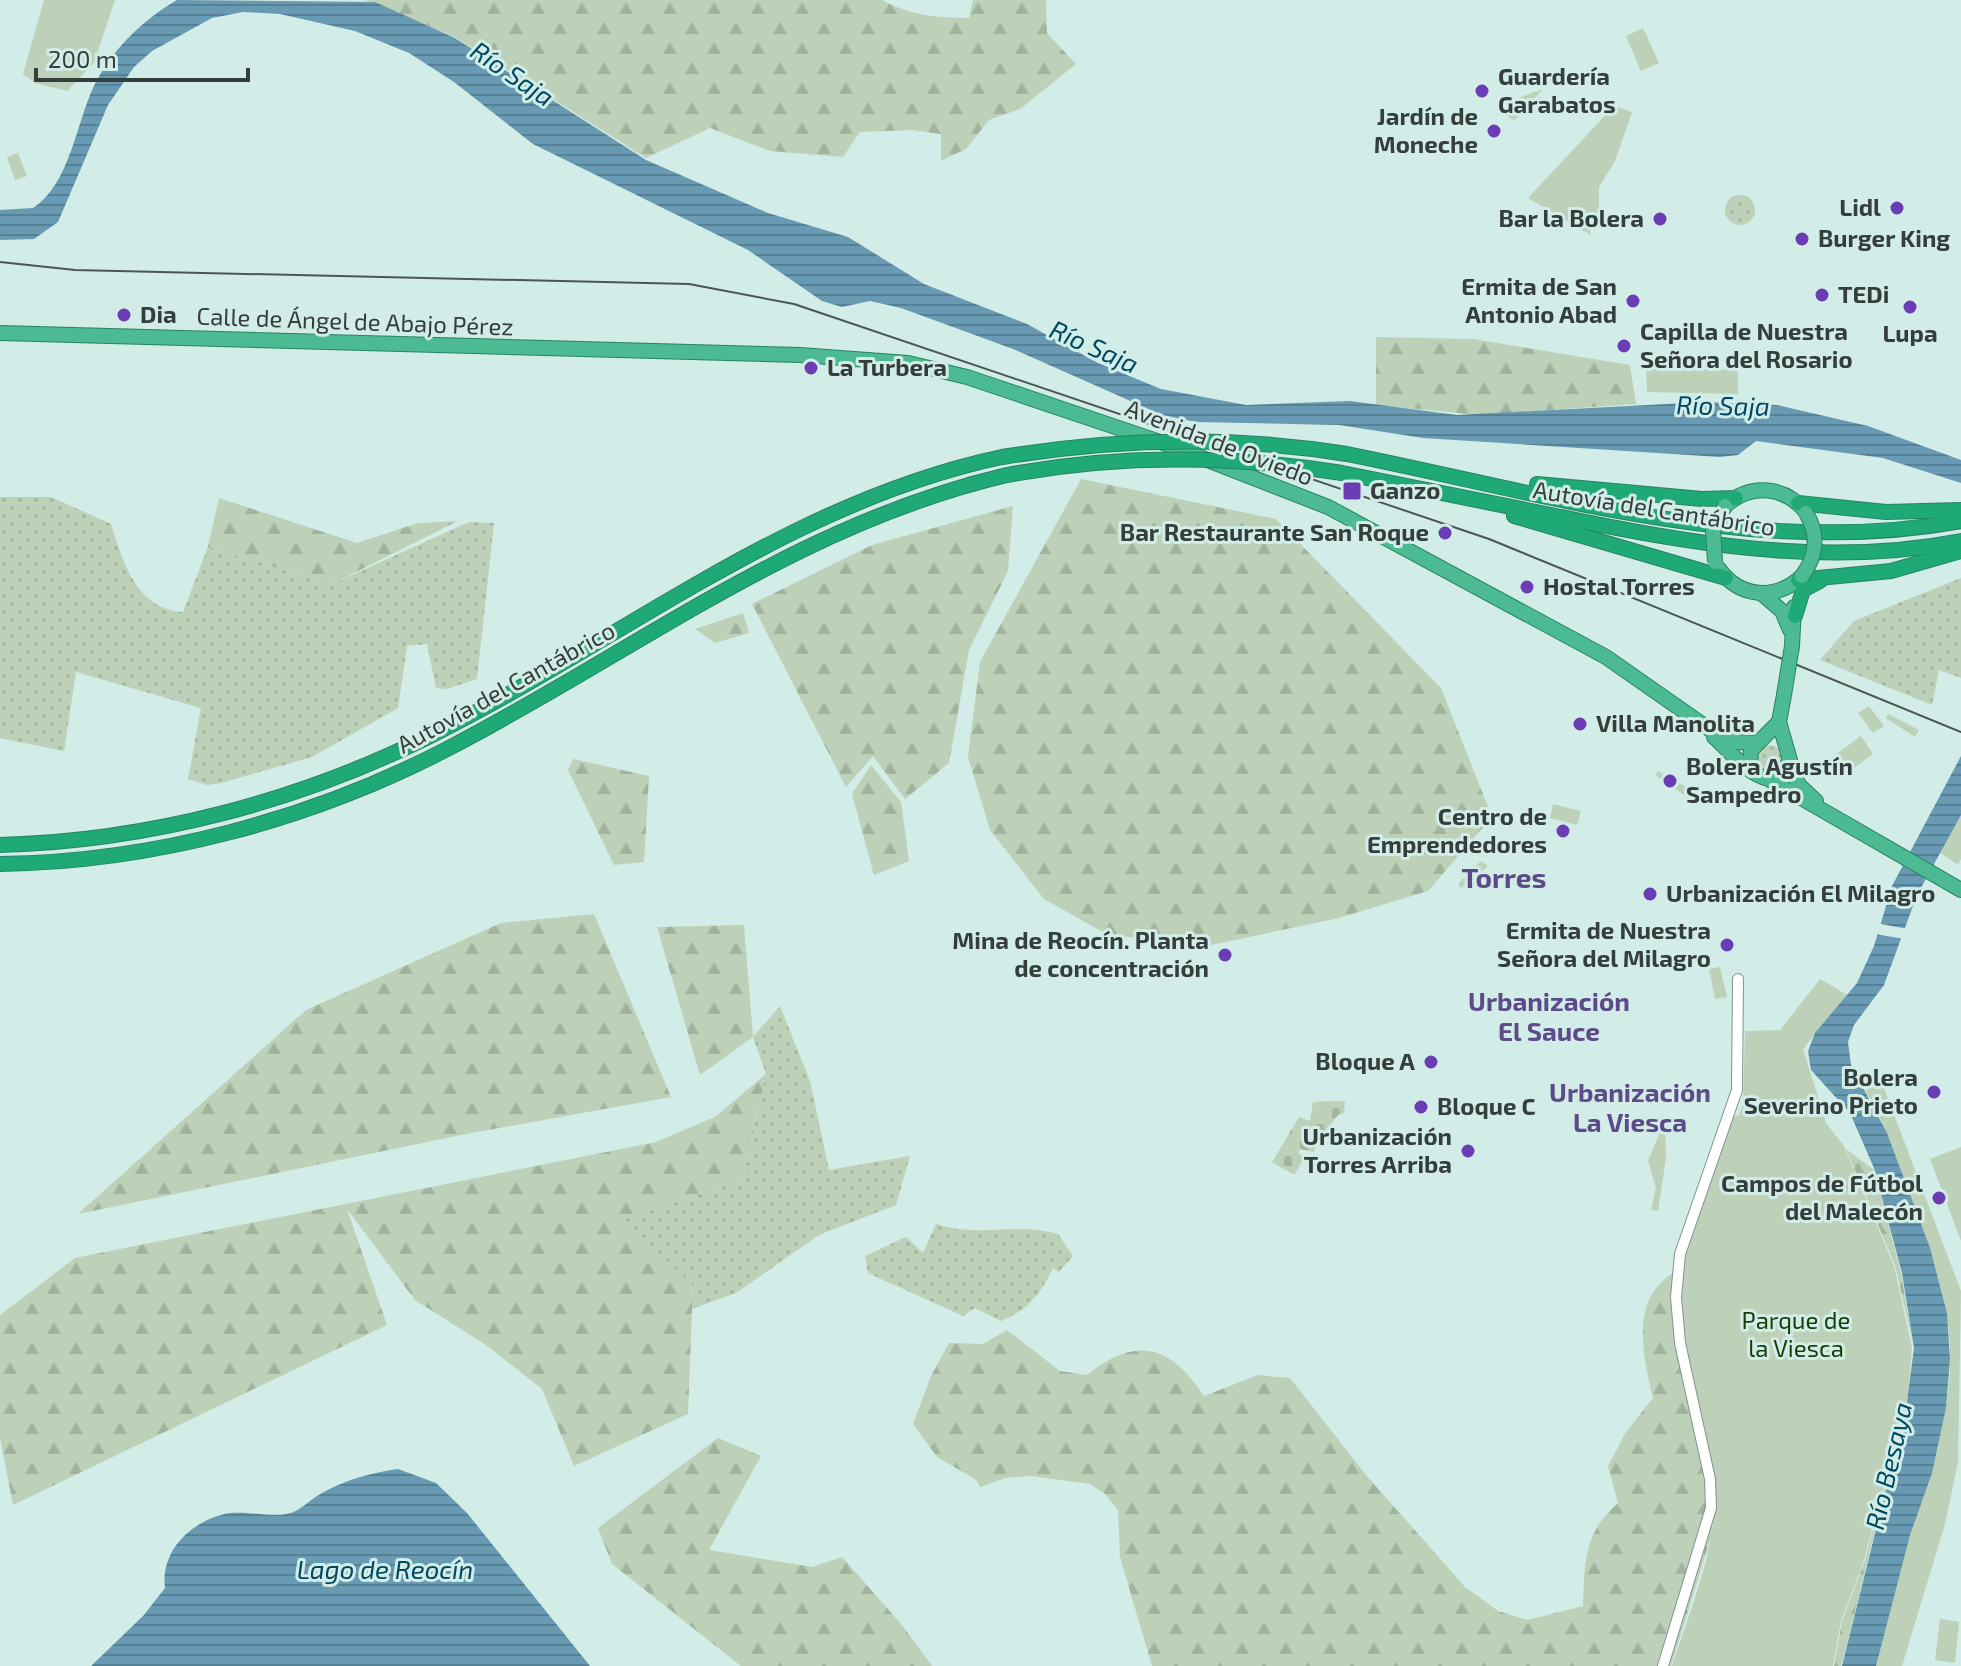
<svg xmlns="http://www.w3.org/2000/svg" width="1961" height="1666" viewBox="0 0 1961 1666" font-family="'Exo 2',sans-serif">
  <defs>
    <pattern id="grass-dots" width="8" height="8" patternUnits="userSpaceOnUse" patternTransform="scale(2)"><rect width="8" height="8" fill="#bcd1b7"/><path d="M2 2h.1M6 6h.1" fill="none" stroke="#a2b49e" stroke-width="1.8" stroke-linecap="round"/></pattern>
    <pattern id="forest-firs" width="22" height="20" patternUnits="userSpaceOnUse" patternTransform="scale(2)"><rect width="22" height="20" fill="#bcd1b7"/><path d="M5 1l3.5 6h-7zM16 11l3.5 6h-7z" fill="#a2b49e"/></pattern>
    <pattern id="cemetery-stones" width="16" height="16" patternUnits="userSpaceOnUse" patternTransform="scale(2)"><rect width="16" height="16" fill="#bcd1b7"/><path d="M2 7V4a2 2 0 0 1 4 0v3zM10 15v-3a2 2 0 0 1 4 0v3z" fill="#a2b49e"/></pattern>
    <pattern id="water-rules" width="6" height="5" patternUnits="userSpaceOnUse" patternTransform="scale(2)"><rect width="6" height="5" fill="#689bb3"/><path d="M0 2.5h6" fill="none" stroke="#568093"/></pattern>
  </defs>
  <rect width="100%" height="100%" fill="#d2ece7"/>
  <g fill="url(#grass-dots)">
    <polygon points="1543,89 1514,121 1499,108 1502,104"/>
    <circle cx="1740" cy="210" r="15"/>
    <path d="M 0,497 L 51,497 L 111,524 C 123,562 136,609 183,612 L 208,547 L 332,584 L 469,522 L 494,523 L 477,679 L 447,689 L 436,688 L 427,644 L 407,646 L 398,708 L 312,757 L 221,783 L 207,785 L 188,779 L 201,708 L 76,672 L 64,751 L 0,738 Z"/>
    <polygon points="1961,578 1961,678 1939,670 1932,705 1820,660 1854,621"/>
    <circle cx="1769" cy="758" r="13"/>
    <polygon points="780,1006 810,1081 829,1170 910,1156 896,1205 819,1235 736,1293 692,1309 693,1285 618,1221 743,1178 766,1074 753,1037"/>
    <path d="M 936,1224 C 977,1238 1016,1222 1058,1234 L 1073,1256 L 1059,1272 L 1053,1268 C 1040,1295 1028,1310 1001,1321 L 975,1308 L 963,1316 L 868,1273 L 865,1256 L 906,1237 L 923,1253 Z"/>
  </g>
  <g fill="url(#forest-firs)">
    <path d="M 365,0 L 882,0 C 910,15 937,18 969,18 L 973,0 L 1046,0 L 1047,33 L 1076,64 L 1020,109 L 989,120 L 966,149 L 941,161 L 941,134 L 913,130 L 860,132 L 843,157 L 770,151 L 710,128 L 646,158 L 455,37 Z"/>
    <polygon points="1376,337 1473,339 1630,365 1636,404 1479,415 1376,405"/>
    <polygon points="1081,479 1276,519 1441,688 1492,817 1428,891 1339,918 1211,945 1108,935 1044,899 990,830 968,757 980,662"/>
    <polygon points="219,498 357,543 418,523 458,521 332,584 208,547"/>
    <polygon points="1013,506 1008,571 969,650 949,763 905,799 873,756 846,787 752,604 872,545"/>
    <polygon points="743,613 749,633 715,643 695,629"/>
    <polygon points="573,759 649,776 644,862 614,865 568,770"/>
    <polygon points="871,765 901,802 909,861 874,875 852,794"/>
    <polygon points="594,914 671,1097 466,1134 78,1214 306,1010 501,923"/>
    <polygon points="744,925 753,1037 700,1075 657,927"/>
    <polygon points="766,1074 743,1178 619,1221 642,1236 693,1285 688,1414 574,1466 542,1389 486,1345 415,1300 347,1209 387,1325 13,1505 0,1438 0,1315 75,1258 656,1142 715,1117"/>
    <polygon points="1846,1149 1874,1170 1901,1273 1913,1344 1895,1265"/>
    <path d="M 1688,1266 L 1713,1531 L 1671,1666 L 1152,1666 L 1120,1557 L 1118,1510 L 1105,1494 L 1090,1484 L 1031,1476 L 1005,1478 L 981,1487 L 975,1479 L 937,1457 L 913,1424 L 931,1376 L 949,1343 L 983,1344 L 1007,1330 L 1060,1371 L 1087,1375 C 1135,1336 1170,1344 1204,1396 L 1258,1375 L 1290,1378 L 1366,1475 L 1465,1587 L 1498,1611 L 1527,1620 L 1583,1606 C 1585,1562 1583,1534 1618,1503 L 1608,1466 L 1626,1432 L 1653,1398 C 1641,1348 1628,1288 1688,1266 Z"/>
    <polygon points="1907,1400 1846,1648 1841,1666 1834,1666 1842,1621 1865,1560"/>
    <polygon points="718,1438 761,1456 709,1550 812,1567 842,1557 902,1625 932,1666 741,1666 612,1564 598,1528"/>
  </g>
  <polygon fill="url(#cemetery-stones)" points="1345,1101 1344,1113 1338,1115 1323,1134 1319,1133 1314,1152 1300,1149 1298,1153 1305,1157 1294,1175 1272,1162 1299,1117 1310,1121 1313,1102"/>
  <g fill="#bcd1b7">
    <polygon points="44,0 115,0 94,63 67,91 35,83 23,74"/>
    <polygon points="1643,28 1659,63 1641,71 1626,36"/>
    <polygon points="1614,106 1632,112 1615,161 1599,187 1599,211 1589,225 1591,235 1528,198"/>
    <polygon points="18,153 27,176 15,180 7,157"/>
    <polygon points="1646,368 1738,370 1738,394 1647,392"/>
    <polygon points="1869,706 1884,726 1873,733 1858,713"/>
    <polygon points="1888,714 1919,730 1915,737 1886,718"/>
    <polygon points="1861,736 1873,754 1840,778 1827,761"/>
    <polygon points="1658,771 1688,788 1684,795 1655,775"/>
    <polygon points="1553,804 1581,811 1577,825 1550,818"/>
    <polygon points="1961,815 1961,859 1958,865 1939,852"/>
    <polygon points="1481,861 1488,866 1461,888 1458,884"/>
    <polygon points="1720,967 1727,997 1715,999 1709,969"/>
    <path d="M 1820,979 L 1847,995 L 1803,1049 L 1826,1123 L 1844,1146 L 1894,1266 L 1912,1348 L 1908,1394 L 1864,1560 L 1841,1621 L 1833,1666 L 1672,1666 C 1687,1619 1718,1544 1714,1495 C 1710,1434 1684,1375 1680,1315 C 1675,1247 1709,1177 1734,1116 L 1739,1115 L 1743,1105 L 1745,1031 L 1780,1030 Z"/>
    <path d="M 1882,1083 L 1961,1291 L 1958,1462 L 1945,1524 L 1902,1666 L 1876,1666 C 1885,1622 1896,1579 1909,1537 C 1933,1464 1961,1390 1946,1312 C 1939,1274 1925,1238 1912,1202 C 1898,1164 1887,1125 1865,1090 Z"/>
    <polygon points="1665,1120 1666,1158 1658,1211 1651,1210 1656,1187 1648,1161"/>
    <polygon points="1961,1147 1961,1241 1930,1159"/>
    <polygon points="1940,1619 1959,1622 1955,1663 1935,1660"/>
  </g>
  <g fill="url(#water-rules)">
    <path d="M 177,0 L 375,2 L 455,38 L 646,160 L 768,213 L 848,237 L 924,284 L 1027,324 L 1098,363 L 1161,389 L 1246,405 L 1350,401 L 1457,415 L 1704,402 L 1777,405 L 1868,426 L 1961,460 L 1961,483 L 1883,458 L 1756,441 L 1738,455 L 1720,457 L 1423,438 L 1339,425 L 1196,422 L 1162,415 L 1013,349 L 901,308 L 870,301 L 842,307 L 822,301 L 748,250 L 533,144 L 454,82 L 409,53 L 355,31 L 280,14 L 243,12 L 212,18 L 152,51 L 134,67 L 108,105 L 58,222 L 34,239 L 0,240 L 0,210 L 33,208 C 69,185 76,125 93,88 C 110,52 142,20 177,0 Z"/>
    <polygon points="1961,756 1961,815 1917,895 1884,985 1854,1025 1848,1042 1851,1065 1887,1133 1930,1248 1947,1313 1950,1359 1946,1408 1932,1473 1910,1535 1876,1666 1842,1666 1906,1409 1914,1348 1902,1273 1874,1168 1850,1113 1811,1070 1808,1051 1815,1033 1857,983 1874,946 1892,886"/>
    <path d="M 398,1469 L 436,1483 L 467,1513 L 590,1666 L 91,1666 L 144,1615 L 165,1588 C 160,1550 193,1519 230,1513 C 249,1511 274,1518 291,1513 C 302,1509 312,1498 322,1493 C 347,1479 371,1473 398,1469 Z"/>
  </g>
  <polygon fill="#d2ece7" points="1876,923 1897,927 1910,929 1906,939 1880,935 1873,933"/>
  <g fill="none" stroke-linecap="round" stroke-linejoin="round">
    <g stroke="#7d9491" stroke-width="12">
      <polyline id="tertiary" points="1663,1666 1711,1508 1710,1479 1680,1343 1676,1297 1680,1254 1737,1090 1738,979"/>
    </g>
    <g stroke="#268462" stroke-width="16">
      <g id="trunk">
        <polyline points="0,333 800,355 908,363 967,377 1169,445 1328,507 1606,657 1709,729 1738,742 1758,743"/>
        <path d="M 1726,505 C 1751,483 1785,486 1806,512"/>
        <path d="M 1719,569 C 1740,598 1776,601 1802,576"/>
        <polyline points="1762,594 1782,611 1790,630"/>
        <polyline points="1792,646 1794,607"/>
        <path d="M 1714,737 C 1731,752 1757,787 1780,777 L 1790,760 L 1779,722 L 1784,695"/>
        <polyline points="1789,763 1799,785 1816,801"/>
        <polyline points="1750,768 1751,750 1779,722"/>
        <polyline points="1770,780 1961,890"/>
      </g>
    </g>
    <g stroke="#268462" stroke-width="16">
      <g id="motorway">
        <path d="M 1347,454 C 1547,494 1756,559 1961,521"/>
        <path d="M 1342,473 C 1412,487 1482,501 1551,515 C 1687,543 1822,568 1961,541"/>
        <polyline points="1537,484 1702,499 1736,498"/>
        <polyline points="1798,503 1886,512 1961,510"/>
        <polyline points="1514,516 1726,578"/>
        <polyline points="1798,580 1891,571 1961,551"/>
        <polyline points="1795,616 1803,590 1820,581"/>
        <path d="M 0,845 C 148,841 297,802 430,736 C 621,641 789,502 1002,457"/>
        <path d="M 0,864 C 154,862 313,819 449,748 C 636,651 797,524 1007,475"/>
      </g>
    </g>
    <use href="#tertiary" stroke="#fff" stroke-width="10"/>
    <use href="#trunk" stroke="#4cba92" stroke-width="14"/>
    <use href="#motorway" stroke="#1fa976" stroke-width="14"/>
    <polyline stroke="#4a5654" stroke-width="2" points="0,262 75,270 689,284 794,304 1489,539 1961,732"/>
    <g stroke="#268462" stroke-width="16" stroke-linecap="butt">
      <g id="trunk-bridge">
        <polyline points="1715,562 1713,529 1725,506"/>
        <path d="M 1802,576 C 1817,556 1819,534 1806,513"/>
        <polyline points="1784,695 1792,646"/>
      </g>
    </g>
    <g stroke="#268462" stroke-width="16" stroke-linecap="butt">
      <g id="motorway-bridge">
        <path d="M 1002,457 C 1118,438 1230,435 1347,454"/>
        <path d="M 1007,475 C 1120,454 1230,455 1342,473"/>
      </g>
    </g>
    <use href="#trunk-bridge" stroke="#4cba92" stroke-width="14"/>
    <use href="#motorway-bridge" stroke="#1fa976" stroke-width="14"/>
  </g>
  <g fill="#6a3db5" stroke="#d2ece7" stroke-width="3">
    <circle cx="1482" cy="91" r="8"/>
    <circle cx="1494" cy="131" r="8"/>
    <circle cx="1897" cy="208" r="8"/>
    <circle cx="1660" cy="219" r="8"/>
    <circle cx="1802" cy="239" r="8"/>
    <circle cx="1822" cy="295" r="8"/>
    <circle cx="1633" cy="301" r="8"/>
    <circle cx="1910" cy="307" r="8"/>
    <circle cx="124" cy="315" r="8"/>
    <circle cx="1624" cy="346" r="8"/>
    <circle cx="811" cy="368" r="8"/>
    <rect x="1342" y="481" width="20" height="20" rx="4"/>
    <circle cx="1445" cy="533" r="8"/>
    <circle cx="1527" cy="587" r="8"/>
    <circle cx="1580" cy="724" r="8"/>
    <circle cx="1670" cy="781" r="8"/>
    <circle cx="1563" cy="831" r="8"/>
    <circle cx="1650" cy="894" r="8"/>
    <circle cx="1727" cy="945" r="8"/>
    <circle cx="1225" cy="955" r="8"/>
    <circle cx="1431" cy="1062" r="8"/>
    <circle cx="1934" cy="1092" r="8"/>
    <circle cx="1421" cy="1107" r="8"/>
    <circle cx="1468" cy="1151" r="8"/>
    <circle cx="1939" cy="1198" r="8"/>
  </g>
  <g text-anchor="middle" stroke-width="6" stroke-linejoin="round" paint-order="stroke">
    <g font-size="24" font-weight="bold" fill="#343e3c" stroke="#d2ece7" text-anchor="start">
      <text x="1498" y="85">Guardería<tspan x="1498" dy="28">Garabatos</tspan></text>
      <text x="1478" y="125" text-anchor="end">Jardín de<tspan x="1478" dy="28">Moneche</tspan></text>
      <text x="1881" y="216" text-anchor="end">Lidl</text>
      <text x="1644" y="227" text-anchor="end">Bar la Bolera</text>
      <text x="1818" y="247">Burger King</text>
      <text x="1617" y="295" text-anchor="end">Ermita de San<tspan x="1617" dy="28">Antonio Abad</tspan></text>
      <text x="1838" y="303">TEDi</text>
      <text x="140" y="323">Dia</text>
      <text x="1640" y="340">Capilla de Nuestra<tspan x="1640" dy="28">Señora del Rosario</tspan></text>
      <text x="1910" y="342" text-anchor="middle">Lupa</text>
      <text x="827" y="376">La Turbera</text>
      <text x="1370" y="499">Ganzo</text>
      <text x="1429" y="541" text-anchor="end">Bar Restaurante San Roque</text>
      <text x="1543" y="595">Hostal Torres</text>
      <text x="1596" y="732">Villa Manolita</text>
      <text x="1686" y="775">Bolera Agustín<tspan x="1686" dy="28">Sampedro</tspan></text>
      <text x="1547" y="825" text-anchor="end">Centro de<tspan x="1547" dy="28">Emprendedores</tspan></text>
      <text x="1666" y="902">Urbanización El Milagro</text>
      <text x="1711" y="939" text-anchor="end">Ermita de Nuestra<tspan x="1711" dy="28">Señora del Milagro</tspan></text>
      <text x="1209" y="949" text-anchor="end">Mina de Reocín. Planta<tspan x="1209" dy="28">de concentración</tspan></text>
      <text x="1415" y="1070" text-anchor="end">Bloque A</text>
      <text x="1918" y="1086" text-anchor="end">Bolera<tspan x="1918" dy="28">Severino Prieto</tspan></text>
      <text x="1437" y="1115">Bloque C</text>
      <text x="1452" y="1145" text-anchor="end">Urbanización<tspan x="1452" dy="28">Torres Arriba</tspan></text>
      <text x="1923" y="1192" text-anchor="end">Campos de Fútbol<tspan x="1923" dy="28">del Malecón</tspan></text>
    </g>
    <g font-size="24" fill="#343e3c" stroke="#d2ece7">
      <text transform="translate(355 322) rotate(2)" y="8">Calle de Ángel de Abajo Pérez</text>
      <text transform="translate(1219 443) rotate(21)" y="8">Avenida de Oviedo</text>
      <text transform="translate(1654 509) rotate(9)" y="8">Autovía del Cantábrico</text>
      <text transform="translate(506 688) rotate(-29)" y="8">Autovía del Cantábrico</text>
    </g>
    <g font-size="24" fill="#143f07" stroke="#d2ece7">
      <text x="1796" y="1329">Parque de<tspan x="1796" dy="28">la Viesca</tspan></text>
    </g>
    <g font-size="26" font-style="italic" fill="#004962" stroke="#d2ece7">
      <text transform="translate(512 74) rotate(34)" y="9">Río Saja</text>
      <text transform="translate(1094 347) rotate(24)" y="9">Río Saja</text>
      <text transform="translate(1723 406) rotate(1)" y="9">Río Saja</text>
      <text transform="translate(1889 1466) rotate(-77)" y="9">Río Besaya</text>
      <text x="385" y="1579">Lago de Reocín</text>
    </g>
    <g font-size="26" font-weight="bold" fill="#5d4a88" stroke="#d2ece7">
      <text x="1549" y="1011">Urbanización<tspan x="1549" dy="30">El Sauce</tspan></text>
      <text x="1630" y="1102">Urbanización<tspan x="1630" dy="30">La Viesca</tspan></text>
    </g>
    <g font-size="28" font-weight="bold" fill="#5d4a88" stroke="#d2ece7">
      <text x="1504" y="888">Torres</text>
    </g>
  </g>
  <path d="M36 68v12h212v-12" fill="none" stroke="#343e3c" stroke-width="4"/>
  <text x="48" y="68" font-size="24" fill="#343e3c" stroke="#d2ece7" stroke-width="6" paint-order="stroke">200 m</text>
</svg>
